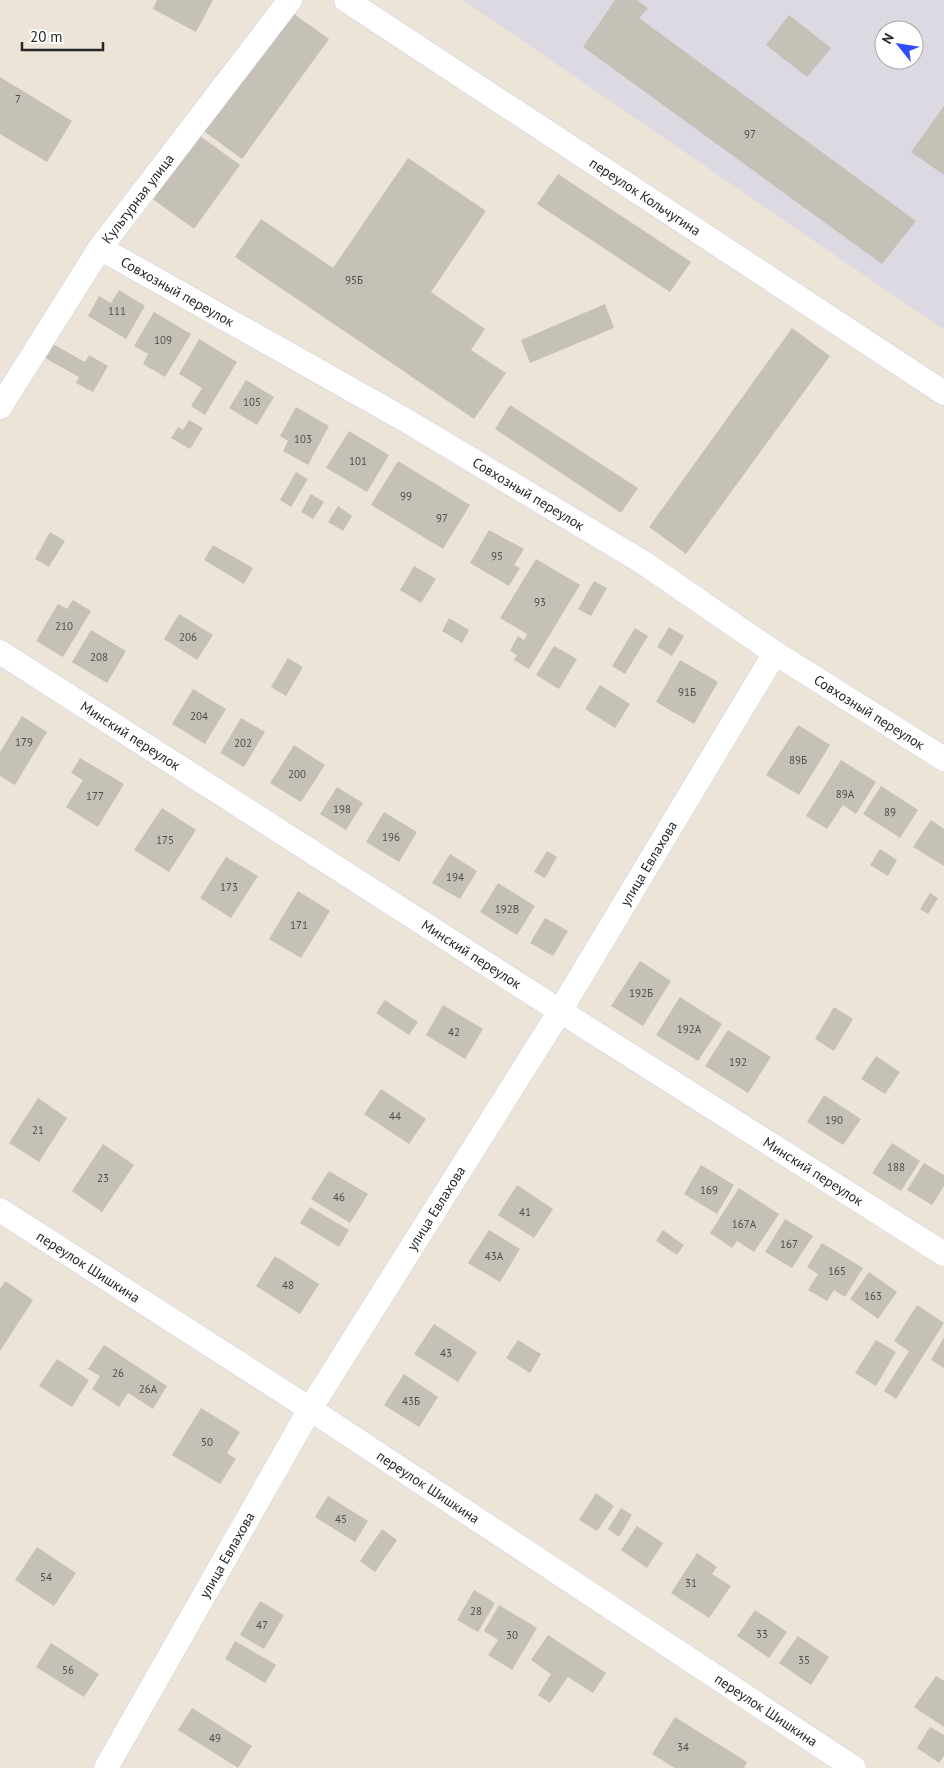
<svg xmlns="http://www.w3.org/2000/svg" width="944" height="1768" viewBox="0 0 944 1768" font-family="'PT Sans',sans-serif">
  <rect width="100%" height="100%" fill="#ece4d7"/>
  <path fill="#dcd9e3" fill-rule="evenodd" d="M 463,0 L 944,0 L 944,330 ZM 884,30 L 914,30 L 914,60 L 884,60 Z"/>
  <g fill="#c6c1b7">
    <polygon points="157,0 213,0 196,32 153,9"/>
    <polygon points="615,0 637,0 648,8 639,18 916,221 882,264 583,47"/>
    <polygon points="287,9 329,39 242,159 201,129"/>
    <polygon points="789,15 831,48 807,77 766,45"/>
    <polygon points="0,77 72,121 47,162 0,134"/>
    <polygon points="944,106 944,175 911,152"/>
    <polygon points="196,133 240,165 194,229 150,197"/>
    <polygon points="408,158 486,211 431,292 485,329 471,350 506,373 474,419 235,257 261,219 333,268"/>
    <polygon points="558,174 691,262 670,292 537,204"/>
    <polygon points="119,290 145,306 126,339 88,316 99,296 111,303"/>
    <polygon points="605,304 614,328 530,363 521,340"/>
    <polygon points="154,312 191,334 165,377 143,364 148,354 134,346"/>
    <polygon points="792,328 830,356 686,554 649,527"/>
    <polygon points="199,339 237,362 205,415 191,406 202,388 179,374"/>
    <polygon points="53,344 85,362 89,355 108,366 93,392 76,383 79,377 45,358"/>
    <polygon points="246,380 274,397 257,425 229,408"/>
    <polygon points="510,405 638,488 621,513 495,429"/>
    <polygon points="296,407 329,426 308,465 283,451 288,441 280,436"/>
    <polygon points="189,420 203,428 190,449 171,438 178,427 183,430"/>
    <polygon points="349,431 389,455 367,492 326,468"/>
    <polygon points="398,461 470,505 443,549 371,505"/>
    <polygon points="296,472 308,479 291,507 280,500"/>
    <polygon points="311,494 324,502 313,519 301,512"/>
    <polygon points="338,506 352,516 343,531 328,522"/>
    <polygon points="489,530 524,549 514,565 520,568 509,586 470,563"/>
    <polygon points="50,532 65,541 49,567 35,559"/>
    <polygon points="213,545 253,568 244,584 204,560"/>
    <polygon points="536,559 580,585 529,669 514,660 517,655 510,651 518,636 524,640 527,634 500,618"/>
    <polygon points="414,566 436,579 421,603 400,590"/>
    <polygon points="594,581 607,588 591,616 578,609"/>
    <polygon points="73,600 91,611 63,657 36,641 58,604 67,609"/>
    <polygon points="179,614 213,635 197,660 164,639"/>
    <polygon points="449,618 469,630 462,643 442,631"/>
    <polygon points="669,627 684,636 672,656 657,647"/>
    <polygon points="635,628 648,636 625,674 612,666"/>
    <polygon points="91,630 126,651 107,683 72,662"/>
    <polygon points="554,646 577,659 559,689 536,675"/>
    <polygon points="288,658 303,667 286,696 271,687"/>
    <polygon points="680,660 718,682 694,724 656,702"/>
    <polygon points="600,685 630,704 615,728 585,709"/>
    <polygon points="193,689 226,709 205,744 172,724"/>
    <polygon points="22,716 47,732 15,785 0,776 0,752"/>
    <polygon points="241,718 265,732 244,767 220,753"/>
    <polygon points="798,725 830,745 799,795 766,775"/>
    <polygon points="294,745 325,765 301,802 270,783"/>
    <polygon points="80,758 124,784 98,827 66,807 83,780 71,773"/>
    <polygon points="841,760 876,782 856,814 843,805 827,829 806,816"/>
    <polygon points="881,786 918,810 900,838 863,814"/>
    <polygon points="337,787 363,803 346,830 320,814"/>
    <polygon points="162,808 196,830 169,872 134,850"/>
    <polygon points="384,812 417,832 399,862 366,842"/>
    <polygon points="931,820 944,829 944,866 913,847"/>
    <polygon points="880,849 897,860 888,876 870,865"/>
    <polygon points="547,851 557,857 545,878 534,872"/>
    <polygon points="450,854 477,871 460,899 432,883"/>
    <polygon points="226,857 258,876 231,918 200,898"/>
    <polygon points="498,883 535,906 517,935 480,912"/>
    <polygon points="298,891 330,911 301,958 269,939"/>
    <polygon points="930,893 938,898 928,914 920,909"/>
    <polygon points="545,918 568,931 553,956 530,943"/>
    <polygon points="640,961 671,981 643,1026 611,1006"/>
    <polygon points="680,997 722,1024 698,1061 656,1035"/>
    <polygon points="385,1000 418,1022 409,1035 376,1013"/>
    <polygon points="443,1005 483,1029 465,1059 426,1035"/>
    <polygon points="834,1007 853,1019 834,1051 815,1039"/>
    <polygon points="728,1030 771,1057 748,1093 705,1066"/>
    <polygon points="876,1056 900,1072 885,1094 861,1079"/>
    <polygon points="381,1089 426,1119 409,1144 364,1114"/>
    <polygon points="824,1095 861,1119 843,1145 807,1122"/>
    <polygon points="38,1098 67,1118 39,1162 9,1143"/>
    <polygon points="892,1143 920,1161 901,1191 872,1173"/>
    <polygon points="103,1144 134,1165 102,1212 72,1191"/>
    <polygon points="924,1163 944,1175 944,1186 932,1205 907,1190"/>
    <polygon points="701,1165 734,1185 717,1214 684,1194"/>
    <polygon points="329,1171 368,1194 350,1223 311,1199"/>
    <polygon points="517,1185 553,1209 534,1238 498,1215"/>
    <polygon points="739,1188 779,1214 754,1252 737,1241 732,1248 710,1233"/>
    <polygon points="310,1207 349,1230 339,1247 300,1223"/>
    <polygon points="785,1219 813,1236 792,1268 765,1252"/>
    <polygon points="489,1230 520,1249 500,1282 468,1263"/>
    <polygon points="663,1230 684,1245 677,1255 656,1241"/>
    <polygon points="822,1243 863,1268 845,1297 834,1290 827,1301 808,1290 818,1274 807,1267"/>
    <polygon points="275,1256 319,1284 300,1314 256,1286"/>
    <polygon points="869,1272 897,1292 878,1319 850,1299"/>
    <polygon points="5,1281 33,1300 0,1351 0,1289"/>
    <polygon points="917,1305 944,1323 896,1399 884,1391 909,1351 894,1341"/>
    <polygon points="434,1324 477,1352 458,1382 414,1354"/>
    <polygon points="944,1337 944,1368 931,1360"/>
    <polygon points="518,1340 541,1354 530,1373 506,1358"/>
    <polygon points="876,1340 896,1352 876,1386 855,1373"/>
    <polygon points="104,1345 167,1386 153,1409 128,1393 119,1407 92,1389 100,1376 88,1369"/>
    <polygon points="57,1359 89,1380 72,1407 39,1386"/>
    <polygon points="404,1374 438,1397 419,1427 384,1405"/>
    <polygon points="201,1408 240,1432 227,1453 236,1459 220,1484 172,1455"/>
    <polygon points="596,1493 614,1506 597,1531 579,1520"/>
    <polygon points="328,1496 368,1521 355,1542 315,1517"/>
    <polygon points="621,1508 632,1515 619,1537 608,1529"/>
    <polygon points="637,1526 663,1543 647,1568 621,1550"/>
    <polygon points="382,1529 397,1540 375,1572 360,1561"/>
    <polygon points="37,1547 76,1573 54,1606 15,1580"/>
    <polygon points="697,1553 717,1567 712,1574 731,1586 709,1618 671,1593"/>
    <polygon points="474,1590 495,1603 478,1632 457,1620"/>
    <polygon points="260,1601 284,1615 264,1649 240,1635"/>
    <polygon points="499,1605 537,1628 512,1670 488,1655 498,1640 484,1631"/>
    <polygon points="755,1610 787,1632 769,1658 737,1636"/>
    <polygon points="548,1635 606,1673 593,1693 568,1677 550,1703 538,1695 551,1674 531,1660"/>
    <polygon points="798,1636 829,1657 811,1685 779,1663"/>
    <polygon points="235,1641 276,1665 265,1683 225,1659"/>
    <polygon points="51,1643 99,1674 84,1697 36,1667"/>
    <polygon points="936,1676 944,1681 944,1727 914,1707"/>
    <polygon points="192,1708 252,1746 238,1768 178,1730"/>
    <polygon points="675,1717 747,1762 744,1768 675,1768 652,1754"/>
    <polygon points="930,1727 944,1735 944,1756 939,1763 917,1748"/>
  </g>
  <g fill="none" stroke-linecap="round" stroke-linejoin="round">
    <g stroke="#cdcfe2" stroke-width="25">
      <g id="minor">
        <path id="s1" d="M 346,0 L 944,393"/>
        <path id="s2" d="M 100,248 L 407,421 L 644,563 L 775,653 L 944,759"/>
        <path id="s3" d="M 0,407 L 100,248 L 290,0"/>
        <path id="s4" d="M 0,652 L 560,1011 L 944,1254"/>
        <path id="s5" d="M 0,1210 L 310,1409 L 854,1768"/>
        <path id="s6" d="M 106,1768 L 310,1409 L 560,1011 L 775,653"/>
      </g>
    </g>
    <use href="#minor" stroke="#fff" stroke-width="24"/>
  </g>
  <g text-anchor="middle" stroke-width="4" stroke-linejoin="round" paint-order="stroke">
    <g font-size="11" fill="#4f4e4b">
      <text x="18" y="103">7</text>
      <text x="750" y="138">97</text>
      <text x="354" y="284">95Б</text>
      <text x="117" y="315">111</text>
      <text x="163" y="344">109</text>
      <text x="252" y="406">105</text>
      <text x="303" y="443">103</text>
      <text x="358" y="465">101</text>
      <text x="406" y="500">99</text>
      <text x="442" y="522">97</text>
      <text x="497" y="560">95</text>
      <text x="540" y="606">93</text>
      <text x="64" y="630">210</text>
      <text x="188" y="641">206</text>
      <text x="99" y="661">208</text>
      <text x="687" y="696">91Б</text>
      <text x="199" y="720">204</text>
      <text x="24" y="746">179</text>
      <text x="243" y="747">202</text>
      <text x="798" y="764">89Б</text>
      <text x="297" y="778">200</text>
      <text x="845" y="798">89А</text>
      <text x="95" y="800">177</text>
      <text x="342" y="813">198</text>
      <text x="890" y="816">89</text>
      <text x="391" y="841">196</text>
      <text x="165" y="844">175</text>
      <text x="455" y="881">194</text>
      <text x="229" y="891">173</text>
      <text x="507" y="913">192В</text>
      <text x="299" y="929">171</text>
      <text x="641" y="997">192Б</text>
      <text x="689" y="1033">192А</text>
      <text x="454" y="1036">42</text>
      <text x="738" y="1066">192</text>
      <text x="395" y="1120">44</text>
      <text x="834" y="1124">190</text>
      <text x="38" y="1134">21</text>
      <text x="896" y="1171">188</text>
      <text x="103" y="1182">23</text>
      <text x="709" y="1194">169</text>
      <text x="339" y="1201">46</text>
      <text x="525" y="1216">41</text>
      <text x="744" y="1228">167А</text>
      <text x="789" y="1248">167</text>
      <text x="494" y="1260">43А</text>
      <text x="837" y="1275">165</text>
      <text x="288" y="1289">48</text>
      <text x="873" y="1300">163</text>
      <text x="446" y="1357">43</text>
      <text x="118" y="1377">26</text>
      <text x="148" y="1393">26А</text>
      <text x="411" y="1405">43Б</text>
      <text x="207" y="1446">50</text>
      <text x="341" y="1523">45</text>
      <text x="46" y="1581">54</text>
      <text x="691" y="1587">31</text>
      <text x="476" y="1615">28</text>
      <text x="262" y="1629">47</text>
      <text x="762" y="1638">33</text>
      <text x="512" y="1639">30</text>
      <text x="804" y="1664">35</text>
      <text x="68" y="1674">56</text>
      <text x="215" y="1742">49</text>
      <text x="683" y="1751">34</text>
    </g>
    <g font-size="14" fill="#272727" stroke="#fff">
      <text dy="5" stroke="none"><textPath href="#s1" startOffset="358">переулок Кольчугина</textPath></text>
      <text dy="5" stroke="none"><textPath href="#s3" startOffset="250">Культурная улица</textPath></text>
      <text dy="5" stroke="none"><textPath href="#s2" startOffset="89">Совхозный переулок</textPath></text>
      <text dy="5" stroke="none"><textPath href="#s2" startOffset="494">Совхозный переулок</textPath></text>
      <text dy="5" stroke="none"><textPath href="#s2" startOffset="899">Совхозный переулок</textPath></text>
      <text dy="5" stroke="none"><textPath href="#s4" startOffset="155">Минский переулок</textPath></text>
      <text dy="5" stroke="none"><textPath href="#s6" startOffset="1055">улица Евлахова</textPath></text>
      <text dy="5" stroke="none"><textPath href="#s4" startOffset="560">Минский переулок</textPath></text>
      <text dy="5" stroke="none"><textPath href="#s4" startOffset="965">Минский переулок</textPath></text>
      <text dy="5" stroke="none"><textPath href="#s6" startOffset="650">улица Евлахова</textPath></text>
      <text dy="5" stroke="none"><textPath href="#s5" startOffset="105">переулок Шишкина</textPath></text>
      <text dy="5" stroke="none"><textPath href="#s5" startOffset="510">переулок Шишкина</textPath></text>
      <text dy="5" stroke="none"><textPath href="#s6" startOffset="245">улица Евлахова</textPath></text>
      <text dy="5" stroke="none"><textPath href="#s5" startOffset="915">переулок Шишкина</textPath></text>
    </g>
  </g>
  <g transform="translate(899 45) rotate(300)"><circle r="24" fill="#ffffff" stroke="#a9a9a9"/>
  <path d="M0-4L9 19L0 12L-9 19Z" fill="#314cff"/>
  <text y="-8" font-size="14" font-weight="bold" text-anchor="middle" fill="#272727">N</text>
  </g>
  <path d="M22 42v8h81v-8" fill="none" stroke="#272727" stroke-width="2.5"/>
  <text x="30" y="42" font-size="15" fill="#272727" stroke="#ffffff" stroke-width="4" paint-order="stroke">20 m</text>
</svg>
